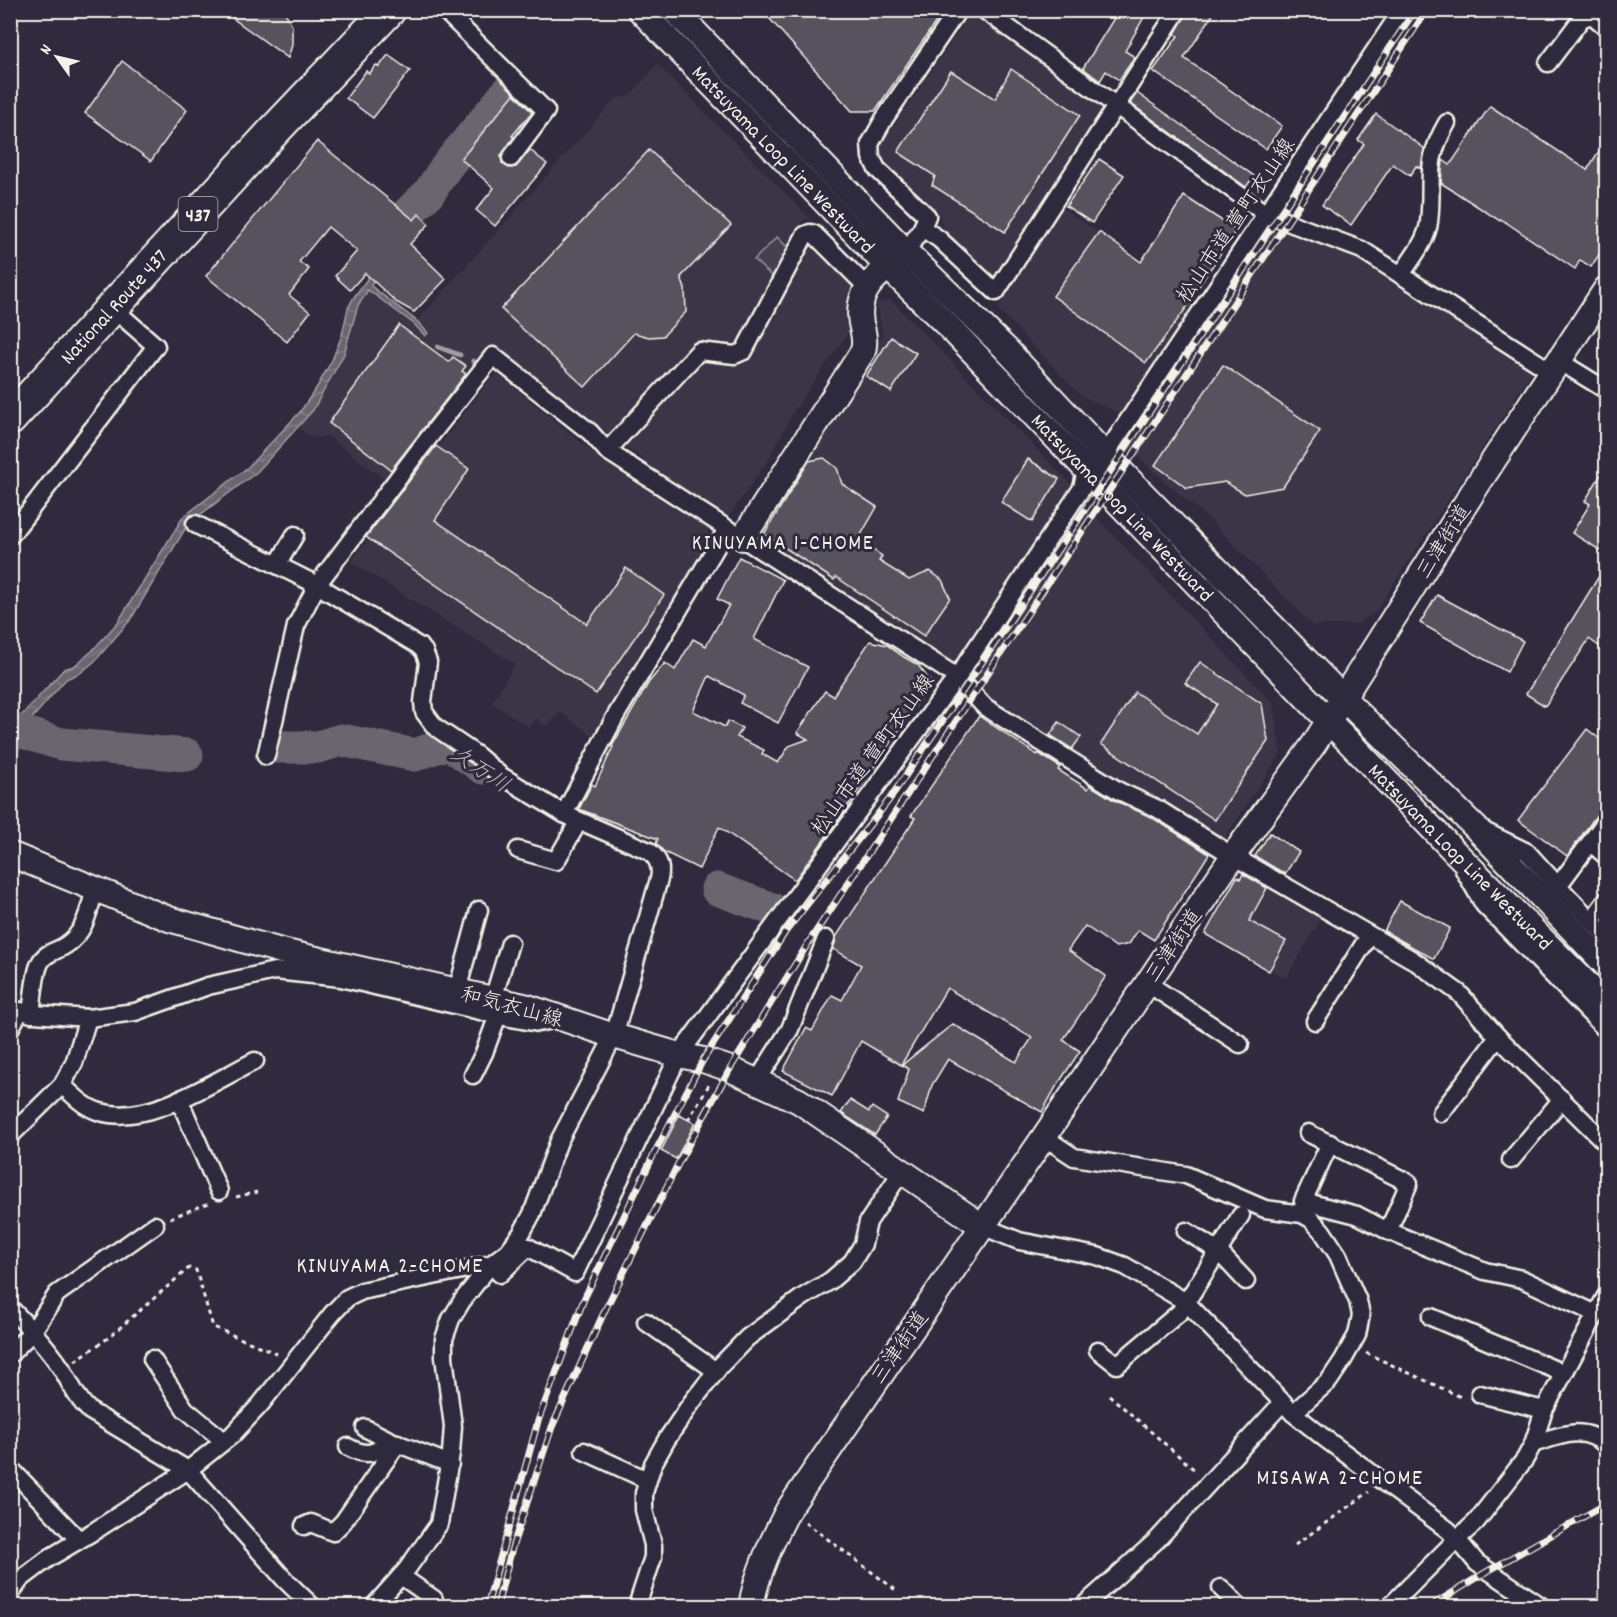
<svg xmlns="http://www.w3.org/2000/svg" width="1617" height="1617" viewBox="0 0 1617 1617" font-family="Dekko,'Klee One',sans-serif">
  <defs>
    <pattern id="water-waves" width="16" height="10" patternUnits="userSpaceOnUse" patternTransform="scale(1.5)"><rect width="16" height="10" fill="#6a6670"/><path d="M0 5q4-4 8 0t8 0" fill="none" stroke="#807c84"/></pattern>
  </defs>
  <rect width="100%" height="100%" fill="#2f2a3d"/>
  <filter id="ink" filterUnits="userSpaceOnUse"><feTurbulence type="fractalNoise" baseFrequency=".0167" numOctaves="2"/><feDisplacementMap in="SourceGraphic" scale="12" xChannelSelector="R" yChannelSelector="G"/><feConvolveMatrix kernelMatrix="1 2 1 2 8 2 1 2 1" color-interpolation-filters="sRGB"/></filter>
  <g filter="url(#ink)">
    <g fill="#3b3647">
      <polygon points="972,11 1113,109 1004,277 992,276 945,235 938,211 883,163 881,145"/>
      <polygon points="657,64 810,218 802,222 740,343 732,346 695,341 608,437 495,346 390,484 327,436 313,438 298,428 313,410 335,372 350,339 358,305 368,290 414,324 425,336 427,332 417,321 616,98 627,97 633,93"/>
      <polygon points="1062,208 1198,299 1122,415 1080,395 998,309"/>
      <polygon points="1272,219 1369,260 1534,369 1376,611 1358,624 1313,626 1211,521 1154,472 1123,442"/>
      <polygon points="814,244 851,280 848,333 793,412 768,461 728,517 647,465 648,462 623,445 700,360 740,365 747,362 807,246"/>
      <polygon points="891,300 1072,485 955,665 950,665 763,544 757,533 883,335 876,304"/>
      <polygon points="499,375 596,455 707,528 710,541 596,739 560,711 546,727 537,718 528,727 492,703 515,664 351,562 492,377"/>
      <polygon points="1082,504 1102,523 1273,703 1281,753 1220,845 1101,775 965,679"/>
      <polygon points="1237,874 1322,917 1286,978 1203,934"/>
    </g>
    <polygon fill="#454050" stroke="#9c989c" stroke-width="1.5" points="777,237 789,249 774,278 754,260"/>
    <polygon fill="url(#water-waves)" stroke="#a19ea0" stroke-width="1.5" points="426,191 431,197 404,224 371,286 417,321 428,333 425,336 414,324 368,290 358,305 344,354 313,410 257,472 188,524 131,619 95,661 80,673 66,679 22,730 12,726 64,669 74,666 92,651 118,622 183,517 248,467 300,412 317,387 332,360 342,335 348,308 354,297 370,275 395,226 406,210"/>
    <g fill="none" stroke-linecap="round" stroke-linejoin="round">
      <g stroke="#a19ea0" stroke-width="5">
        <polyline points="438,347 460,355"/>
        <polyline points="473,361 479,364"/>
      </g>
      <g stroke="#6a6670" stroke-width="33">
        <polyline points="398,227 409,212 428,194 446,167 510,89"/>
        <polyline points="10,736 16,730 61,744 187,755"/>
        <polyline points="278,747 318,747 341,740 415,755 448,743 483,768"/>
        <polyline points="717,889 772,909"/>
      </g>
    </g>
    <g fill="#56525f" stroke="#f4f1e8" stroke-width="1.5">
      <polygon points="221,10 284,10 292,26 292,45 288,58"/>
      <polygon points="776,10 944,10 875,111 852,111 769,18"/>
      <polygon points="1119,10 1148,10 1125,51 1135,57 1119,80 1106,71 1100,81 1083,68"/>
      <polygon points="1188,10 1216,10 1184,58 1282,126 1266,149 1153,71 1178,36 1175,34"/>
      <polygon points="388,55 410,71 373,118 346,98 366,71 369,74 376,65 379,67"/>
      <polygon points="122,61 187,110 151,161 85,113"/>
      <polygon points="1011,69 1080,115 1005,232 932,185 935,176 898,152 951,71 995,99"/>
      <polygon points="1137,93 1254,176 1246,187 1130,103"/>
      <polygon points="514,94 532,112 512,136 514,137 501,156 502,163 509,168 516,167 530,150 547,164 495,226 476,210 494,188 461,159"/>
      <polygon points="1490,106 1587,170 1606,140 1606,244 1591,267 1580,260 1575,269 1501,219 1500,221 1441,183 1443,160 1450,165"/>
      <polygon points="1376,114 1424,148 1421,169 1416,166 1410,176 1393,164 1351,225 1322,205 1364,144 1358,140"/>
      <polygon points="317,141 414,220 419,214 429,224 410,244 446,279 414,312 396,302 365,273 350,290 335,276 357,251 328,227 299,262 309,269 289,295 310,312 287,342 206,276"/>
      <polygon points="649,150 731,225 681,277 685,289 686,312 663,336 649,337 634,333 585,387 501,309"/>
      <polygon points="1099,159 1124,175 1092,223 1066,206"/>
      <polygon points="1184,196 1236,230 1191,298 1192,300 1146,363 1053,296 1099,232 1141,262"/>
      <polygon points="399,325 449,362 453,357 466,366 462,371 466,374 391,470 329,423"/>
      <polygon points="891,337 916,353 891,392 866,376"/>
      <polygon points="1223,365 1320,431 1283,487 1245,494 1225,482 1187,488 1155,465"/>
      <polygon points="436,446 469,469 435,520 587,624 626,568 664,595 596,694 366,537"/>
      <polygon points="824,458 837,468 842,484 877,507 858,540 882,556 879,561 909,580 930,571 942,580 950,598 924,636 836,577 834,580 764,534 809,461"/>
      <polygon points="1028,459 1059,479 1032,522 1001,502"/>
      <polygon points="1606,466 1606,554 1572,533 1590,504 1585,501"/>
      <polygon points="739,557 783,580 754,639 808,667 778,723 740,703 744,695 709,676 693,711 725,727 728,721 742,728 737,737 764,750 762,754 778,763 789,746 808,739 797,733 825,691 833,696 870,641 887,645 904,657 918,665 931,682 841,816 795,880 719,827 699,869 664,852 656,843 658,839 579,809 592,784 595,786 613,747 612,746 649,682 665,663 675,670 693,639 706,646 729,605 717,599"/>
      <polygon points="1606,565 1606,651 1589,639 1545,706 1526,694"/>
      <polygon points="1437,595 1523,641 1507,672 1420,623"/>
      <polygon points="1200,662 1262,704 1268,741 1215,820 1101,744 1135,692 1197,734 1217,704 1185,683"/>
      <polygon points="979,716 1037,755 1038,753 1060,767 1058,770 1088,789 1090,785 1114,800 1153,818 1209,854 1154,940 1138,930 1129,944 1116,947 1085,926 1068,950 1106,976 1063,1040 1080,1051 1056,1087 1042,1112 948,1059 932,1085 924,1114 898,1102 909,1069 902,1065 953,1024 1016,1062 1032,1038 947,988 901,1065 861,1041 832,1096 783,1071 806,1028 812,1031 832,995 842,1000 861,965 833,949 836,937 915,818 911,816"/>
      <polygon points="1059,722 1081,737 1072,749 1050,735"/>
      <polygon points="1587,729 1606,744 1606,802 1567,856 1518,820"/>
      <polygon points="1270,833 1299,852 1285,874 1255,856"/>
      <polygon points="1243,874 1267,888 1249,921 1286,941 1269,971 1205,934 1237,877 1240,879"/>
      <polygon points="1400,901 1450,928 1434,959 1384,931"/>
      <polygon points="850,1100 869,1112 872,1107 887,1117 875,1135 841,1113"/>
      <polygon points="679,1115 695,1123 676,1159 661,1151"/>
    </g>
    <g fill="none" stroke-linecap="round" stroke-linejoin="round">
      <g stroke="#f4f1e8" stroke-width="21">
        <g id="street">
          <polyline points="444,10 546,111 511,158"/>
          <polyline points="984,10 1266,214 1362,250 1552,372"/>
          <polyline points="1548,63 1582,18 1592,15 1606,27"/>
          <polyline points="922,228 939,239 996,292 1178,10"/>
          <polyline points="906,252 922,228 927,216 877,169 871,157 870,144 884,119 958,10"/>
          <path d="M 1401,275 C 1411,259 1427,241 1429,222 C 1434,179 1423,164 1447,123"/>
          <polyline points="1559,361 1606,390"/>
          <polyline points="607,451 699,351 735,355 744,351 805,235 810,233 814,234 867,287"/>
          <polyline points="1105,455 1402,10"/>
          <path d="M 195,524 L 317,585 L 419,646 L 424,651 L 428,662 L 423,702 L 424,712 L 435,727 L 478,756 L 500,775 L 564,814 L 649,851 C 658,858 662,867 659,879 L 614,1036 L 559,1141 L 532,1214 L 521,1234 L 508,1251 L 491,1264 L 462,1301 L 451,1319 L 444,1339 L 444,1357 L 453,1426 L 451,1453 L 439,1524 L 407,1569 L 374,1606"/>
          <polyline points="10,536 156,346 108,304"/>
          <polyline points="277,565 295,535"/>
          <polyline points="266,756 296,626 317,585 416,454 493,356 590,432 607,451 957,677 985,707 1119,791 1158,809 1233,856 1413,960 1459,993 1498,1037 1606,1143"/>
          <polyline points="564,814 615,717 727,529"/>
          <polyline points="1486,832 1527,852 1558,886 1606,936"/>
          <polyline points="1591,843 1606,856"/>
          <polyline points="518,850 556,861 579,821"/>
          <polyline points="1464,870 1484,905 1606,1030"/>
          <polyline points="1558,886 1606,821"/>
          <polyline points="1592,920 1606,901"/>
          <polyline points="1147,983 1240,1044"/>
          <polyline points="457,991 479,910"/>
          <polyline points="493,999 510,943"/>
          <polyline points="10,1009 34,1014 88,1018 135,1012 208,986 275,971 341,978 505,1017 538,1023 558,1019"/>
          <path d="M 31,1014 C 33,1000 34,975 40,963 C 45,952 56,952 66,945 C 85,933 89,910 95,889"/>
          <polyline points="1315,1021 1369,936"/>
          <polyline points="10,1029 20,1011"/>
          <polyline points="473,1075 484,1053 498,1015"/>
          <polyline points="757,1081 790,1029 826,939"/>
          <path d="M 62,1085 C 73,1095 85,1108 100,1112 C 149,1126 212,1082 255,1061"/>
          <polyline points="179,1099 219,1191"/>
          <polyline points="1441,1113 1498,1037"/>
          <polyline points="1308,1133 1409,1183 1388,1231"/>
          <polyline points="10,1136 62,1085 74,1063 88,1018"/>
          <polyline points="1044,1137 1074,1157 1186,1175 1265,1209 1302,1214 1311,1219 1322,1231 1338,1255 1358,1301 1361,1315 1357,1335 1343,1360 1329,1381 1293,1413"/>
          <polyline points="1330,1143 1303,1201 1357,1215 1388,1231 1485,1271 1522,1279 1596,1314"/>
          <polyline points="1511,1160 1562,1099"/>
          <polyline points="982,1226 1019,1241 1097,1256 1125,1266 1186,1302 1293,1413 1323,1437 1448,1530 1457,1539 1390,1606"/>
          <polyline points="1186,1231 1218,1251 1246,1281"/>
          <polyline points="491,1264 500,1274 528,1247 575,1273 679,1055 957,677 1082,488 1086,470"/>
          <path d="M 10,1308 C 29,1327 47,1346 62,1369 C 71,1384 76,1398 90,1411 L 188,1470 L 285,1580 L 312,1606"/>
          <polyline points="1431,1317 1563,1373"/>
          <polyline points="646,1322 716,1371"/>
          <polyline points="1098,1350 1117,1365 1180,1312 1241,1215"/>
          <polyline points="10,1354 33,1331 57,1294 155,1225"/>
          <polyline points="152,1359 185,1409 224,1441"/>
          <polyline points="1480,1394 1544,1410"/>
          <polyline points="365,1428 391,1441"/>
          <path d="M 1533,1444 C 1559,1436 1583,1424 1606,1445"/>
          <path d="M 348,1447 C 367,1457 375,1454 391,1441 L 450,1464"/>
          <polyline points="584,1451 647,1480"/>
          <polyline points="10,1468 79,1540"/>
          <polyline points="304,1526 311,1523 333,1532 343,1522 398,1443"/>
          <polyline points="401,1576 434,1599"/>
          <polyline points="1221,1588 1239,1606"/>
          <polyline points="10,1594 20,1580 49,1558 96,1530 188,1470 232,1435 260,1405 332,1314 347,1298 362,1291 385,1286 491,1264"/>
          <polyline points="637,1606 653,1557 653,1545 644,1510 644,1493 653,1464 667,1439 692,1402 721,1365 747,1338 803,1297 830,1281 852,1262 863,1244 868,1222 902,1171"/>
          <polyline points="1083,1606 1157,1540 1283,1402"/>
          <polyline points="1541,1606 1477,1563 1457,1539 1476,1522 1525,1459 1533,1444 1544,1410 1606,1296"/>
        </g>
      </g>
      <g stroke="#f4f1e8" stroke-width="28">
        <g id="secondary">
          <path id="s1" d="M 640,10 L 888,267 L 953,331 L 1454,851 L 1606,1003"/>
          <polyline points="674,10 906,252 1005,348 1105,455 1343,698 1475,827 1606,965"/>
          <path d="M 743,538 L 863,351 C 866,341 863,332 861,323 C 855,290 878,275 900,257"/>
          <polyline points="10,854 169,919 281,951 528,1007 614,1036 679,1055 703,1060 730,1069 799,1101 982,1226"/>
          <path d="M 751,1606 C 757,1572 772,1541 788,1510 L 1044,1137 L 1233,856 L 1314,744 L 1478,484 L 1606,289"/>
        </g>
      </g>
      <g stroke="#f4f1e8" stroke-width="36">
        <g id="highway">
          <path id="s2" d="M 10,419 L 273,132 L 389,10"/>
        </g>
      </g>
      <g stroke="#f4f1e8" stroke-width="3" stroke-dasharray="4.5 4.5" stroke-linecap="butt">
        <polyline points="688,1120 710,1083"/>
        <polyline points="236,1197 257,1192"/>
        <polyline points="170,1218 209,1203"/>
        <polyline points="1366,1353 1463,1398"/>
        <polyline points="75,1361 108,1338 189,1268 196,1270 213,1327 278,1354"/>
        <polyline points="1109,1395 1196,1471"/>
        <polyline points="805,1522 897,1591"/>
        <polyline points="1295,1545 1369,1492"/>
      </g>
      <use href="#street" stroke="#2f2a3d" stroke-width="16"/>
      <use href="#secondary" stroke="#2f2a3d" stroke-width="24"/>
      <use href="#highway" stroke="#2f2a3d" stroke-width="32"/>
      <g stroke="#f4f1e8" stroke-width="7">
        <g id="rail">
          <polyline points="487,1606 538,1421 584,1299 656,1150 703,1060 786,931 889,800 1080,517 1415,10"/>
          <polyline points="497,1606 512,1548 552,1427 606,1308 680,1160 730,1069 807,945 1218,327 1427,10"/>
          <polyline points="1431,1606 1488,1571 1606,1504"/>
        </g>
      </g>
      <use href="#rail" stroke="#2f2a3d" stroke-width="4.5" stroke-dasharray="14" stroke-linecap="butt"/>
    </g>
  </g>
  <g text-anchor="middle" stroke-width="6" stroke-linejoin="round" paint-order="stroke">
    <rect fill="#2f2a3d" stroke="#b9b5b5" stroke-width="1.5" x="178.5" y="197" width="39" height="34" rx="4.5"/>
    <g font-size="20" font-weight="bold" fill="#f4f1e8">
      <text x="198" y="221">437</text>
    </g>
    <g font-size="21" fill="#f4f1e8" stroke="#2f2a3d">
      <text dy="7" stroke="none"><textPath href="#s1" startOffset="207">Matsuyama Loop Line Westward</textPath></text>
      <text transform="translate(1235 220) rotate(-56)" y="7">松山市道 萱町衣山線</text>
      <text dy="7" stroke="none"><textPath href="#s2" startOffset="153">National Route 437</textPath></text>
      <text dy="7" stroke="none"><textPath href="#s1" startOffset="693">Matsuyama Loop Line Westward</textPath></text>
      <text transform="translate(1443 541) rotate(-58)" y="7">三津街道</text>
      <text transform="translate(872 754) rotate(-54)" y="7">松山市道 萱町衣山線</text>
      <text dy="7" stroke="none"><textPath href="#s1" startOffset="1179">Matsuyama Loop Line Westward</textPath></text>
      <text transform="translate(1173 945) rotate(-56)" y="7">三津街道</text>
      <text transform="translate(512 1006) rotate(15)" y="7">和気衣山線</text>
      <text transform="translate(899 1347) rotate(-55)" y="7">三津街道</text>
    </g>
    <g font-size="22" letter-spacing="1.5" fill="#f4f1e8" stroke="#2f2a3d">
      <text x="783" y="549">KINUYAMA 1-CHOME</text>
      <text x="390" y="1272">KINUYAMA 2-CHOME</text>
      <text x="1340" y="1484">MISAWA 2-CHOME</text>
    </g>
    <g font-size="22" font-style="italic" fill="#b6b2b2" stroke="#2f2a3d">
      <text transform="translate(481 768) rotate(34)" y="8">久万川</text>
    </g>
  </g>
  <rect width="1617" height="1617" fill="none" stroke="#2f2a3d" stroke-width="36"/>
  <rect x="18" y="18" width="1581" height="1581" fill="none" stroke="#f4f1e8" stroke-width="2" filter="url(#ink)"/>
  <g transform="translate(57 57) rotate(304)" stroke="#2f2a3d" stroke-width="4.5" paint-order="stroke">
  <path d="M0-4.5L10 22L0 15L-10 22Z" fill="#f4f1e8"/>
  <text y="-9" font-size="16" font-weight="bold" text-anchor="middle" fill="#f4f1e8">N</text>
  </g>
</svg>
